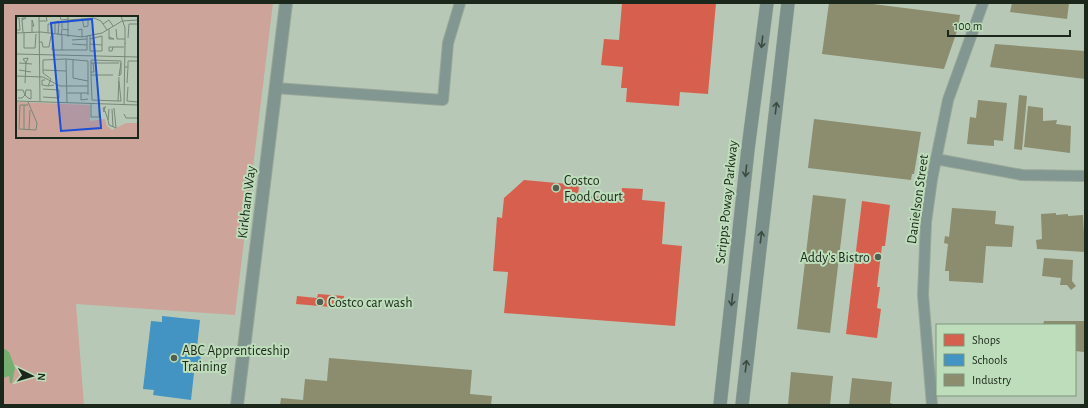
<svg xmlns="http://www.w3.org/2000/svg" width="1088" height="408" viewBox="0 0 1088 408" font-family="'Alegreya Sans',sans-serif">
  <rect width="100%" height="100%" fill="#b7c9b6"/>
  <path fill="#cca499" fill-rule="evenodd" d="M 3,3 L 273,3 L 235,315 L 76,304 L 84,405 L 3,405 ZM 17,17 L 137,17 L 137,137 L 17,137 Z"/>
  <polygon fill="#74af71" points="3,348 9,352 15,368 12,383 10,383 9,376 3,378"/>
  <g fill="#d6604d">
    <polygon points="622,3 716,3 708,94 680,92 679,106 626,102 627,88 621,88 623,67 601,65 604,39 619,40"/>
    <polygon points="524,180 579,185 578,195 621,198 622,188 643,189 642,200 665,202 662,244 682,246 675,326 504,313 508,272 493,271 497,217 502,218 504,198"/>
    <polygon points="862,201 890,205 885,246 882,246 877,287 880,287 877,308 881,309 877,338 846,334"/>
    <polygon points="318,294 344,296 343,308 296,304 297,296 317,298"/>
  </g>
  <polygon fill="#4393c3" points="162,316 200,320 197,347 195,347 195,350 200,355 201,360 200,364 195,367 194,370 192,370 192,373 194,373 191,400 153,395 154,390 143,389 151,321 162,322"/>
  <g fill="#8c8c6e">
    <polygon points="829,3 865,3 960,15 958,28 944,69 822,54"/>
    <polygon points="1012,3 1069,3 1067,19 1010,12"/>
    <polygon points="995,44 1085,51 1085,79 990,67"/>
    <polygon points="1019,95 1027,96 1022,150 1014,149"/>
    <polygon points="978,100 1007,103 1003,141 994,140 994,146 967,144 970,117 976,118"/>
    <polygon points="1028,106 1043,108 1043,121 1057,120 1056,124 1071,126 1070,153 1024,147"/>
    <polygon points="814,119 921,132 914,174 912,174 911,180 808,168"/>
    <polygon points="813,195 846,199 830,333 797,329"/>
    <polygon points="952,208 996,211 995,224 1014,226 1012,247 986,246 983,283 949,281 949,271 945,271 948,244 944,243 945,236 949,237"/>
    <polygon points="1056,213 1056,215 1068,214 1068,216 1083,215 1085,252 1037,249 1036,240 1042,239 1041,214"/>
    <polygon points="1044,258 1073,260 1072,281 1076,286 1071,290 1067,285 1060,285 1061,278 1042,276"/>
    <polygon points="1044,321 1085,321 1084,352 1075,351 1075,325 1043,325"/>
    <polygon points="329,358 472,370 470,394 492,396 491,405 280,405 281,398 303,400 305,379 327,381"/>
    <polygon points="791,372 833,376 830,405 788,405"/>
    <polygon points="852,378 892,382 890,403 895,405 849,405"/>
  </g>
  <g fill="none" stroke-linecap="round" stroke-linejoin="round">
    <g stroke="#99a798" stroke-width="12">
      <g id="tertiary">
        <polyline points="275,88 443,100 448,43 460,3"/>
        <polyline points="936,159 1022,175 1085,176"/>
        <polyline points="932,405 923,295 926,222 932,179 948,100 983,3"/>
      </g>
    </g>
    <g stroke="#99a798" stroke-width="14">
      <polyline id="secondary" points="237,405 286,3"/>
    </g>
    <g stroke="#99a798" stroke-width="14">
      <g id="primary">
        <polyline points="720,405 748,149 767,3"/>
        <polyline points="742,405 788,3"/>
      </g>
    </g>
    <use href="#tertiary" stroke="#829692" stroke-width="10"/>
    <use href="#secondary" stroke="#80958f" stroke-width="12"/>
    <use href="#primary" stroke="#7b908a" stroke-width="13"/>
  </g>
  <defs><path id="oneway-shaft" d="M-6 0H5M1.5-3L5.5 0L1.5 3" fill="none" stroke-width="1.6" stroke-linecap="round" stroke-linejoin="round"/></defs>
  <g stroke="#3d4c41">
    <use href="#oneway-shaft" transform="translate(762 42) rotate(97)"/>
    <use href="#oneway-shaft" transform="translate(776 108) rotate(-83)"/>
    <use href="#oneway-shaft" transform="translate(746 171) rotate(96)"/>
    <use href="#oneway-shaft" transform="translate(761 237) rotate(-83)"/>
    <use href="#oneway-shaft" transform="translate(732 300) rotate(96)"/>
    <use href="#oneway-shaft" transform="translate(746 366) rotate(-83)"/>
  </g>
  <g fill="#526051" stroke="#bedebb" stroke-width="1.5">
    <circle cx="556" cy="188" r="4"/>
    <circle cx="878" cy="257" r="4"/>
    <circle cx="320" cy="302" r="4"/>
    <circle cx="174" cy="358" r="4"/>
  </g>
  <g text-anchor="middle" stroke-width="4" stroke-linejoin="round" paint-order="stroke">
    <g font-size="14" fill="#1b271a" stroke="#bedebb" text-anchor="start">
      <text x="564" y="185">Costco<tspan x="564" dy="16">Food Court</tspan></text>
      <text x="870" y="262" text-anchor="end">Addy's Bistro</text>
      <text x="328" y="307">Costco car wash</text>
      <text x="182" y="355">ABC Apprenticeship<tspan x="182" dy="16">Training</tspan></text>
    </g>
    <g font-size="14" fill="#1b271a" stroke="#bedebb">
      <text transform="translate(917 199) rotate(-82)" y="5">Danielson Street</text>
      <text transform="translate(246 202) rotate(-83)" y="5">Kirkham Way</text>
      <text transform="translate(726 202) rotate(-84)" y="5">Scripps Poway Parkway</text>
    </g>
  </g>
  <g transform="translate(16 16)">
    <rect width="122" height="122" fill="#b7c9b6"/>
    <path d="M 0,86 L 74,89 L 74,105 L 89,103 L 91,110 L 96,114 L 110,107 L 122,107 L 122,122 L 0,122 Z" fill="#cca499"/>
    <path fill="none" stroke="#798878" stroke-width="1" d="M 23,0 L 24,86M 44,0 L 45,4 L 53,3M 52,0 L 52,21M 105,0 L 109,12 L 109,28M 0,2 L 3,2 L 4,14 L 0,14 L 0,23M 66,2 L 68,11 L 72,10 L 72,2M 6,4 L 10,2 L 6,2 L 6,4 L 7,16M 53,4 L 78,2 L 85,5 L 91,14M 23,5 L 31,5 L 30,0M 87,8 L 93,4 L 97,10M 16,10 L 18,10 L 16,4 L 16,16M 46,12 L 46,6 L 53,6M 93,13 L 93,21 L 98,23 L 93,23 L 93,21M 100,13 L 101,23 L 109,23M 62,14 L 66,13 L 66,21M 8,16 L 8,32 L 19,32 L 20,18M 0,17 L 25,16 L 66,21 L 86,17 L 106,5 L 122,4M 32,17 L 32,8 L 36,8M 37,18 L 36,34 L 71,34 L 71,20M 39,18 L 39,6 L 43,5 L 42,19M 45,20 L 46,13 L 53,14M 74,20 L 74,23 L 86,20 L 86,35 L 74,35 L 74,23M 112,22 L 113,8 L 122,8M 56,24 L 71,23M 23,26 L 26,26 L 27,31 L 33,31 L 35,20M 56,28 L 71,29M 74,28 L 86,29M 97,31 L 96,35 L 93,35 L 93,31 L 108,31M 46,34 L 46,20M 0,38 L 122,41M 57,44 L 57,62 L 72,65M 3,47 L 16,48M 75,47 L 103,47M 109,51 L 112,51 L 112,45 L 122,45M 3,54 L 15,56M 27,54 L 50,55M 75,56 L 78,56 L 77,47M 75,59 L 75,44 L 105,45 L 105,58 L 103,60 L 105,47M 0,60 L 27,61 L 44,70 L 72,70M 29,64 L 26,64 L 26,69 L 32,70M 9,67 L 10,47 L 7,43 L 12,42 L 10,47M 111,67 L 112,51M 38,69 L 32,70 L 35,63 L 27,57 L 27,44 L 50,43M 112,71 L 111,85 L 122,86M 27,73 L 43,74 L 43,82 L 27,81M 0,74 L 7,74 L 9,79 L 12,82 L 15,83 L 15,74 L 10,74 L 9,79 L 6,82 L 2,82M 51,77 L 72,77M 65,77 L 65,84 L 72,83M 76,84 L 102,85 L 103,61M 76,84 L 75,59 L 97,59M 0,85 L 122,89M 102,85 L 105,85 L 103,65M 51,87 L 50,43 L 72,45 L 72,79M 75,88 L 75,101 L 83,101 L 83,88M 12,89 L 4,89 L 3,113 L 20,114 L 21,107 L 12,86M 108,89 L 109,27M 89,91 L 88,96 L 87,92 L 89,91 L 90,91M 96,93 L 97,111M 89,95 L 92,104 L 93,93M 108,98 L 110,102 L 122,102M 92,104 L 93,109 L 100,112 L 98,92M 8,113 L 8,89M 13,113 L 14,94"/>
    <path fill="#1d4ed8" fill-opacity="0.15" stroke="#1d4ed8" stroke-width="2" d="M 76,3 L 85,112 L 45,115 L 35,7 Z"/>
    <rect width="122" height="122" fill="none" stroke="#1b271a" stroke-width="2"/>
  </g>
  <rect width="1088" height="408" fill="none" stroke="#1b271a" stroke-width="8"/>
  <rect x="936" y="324" width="140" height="72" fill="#bedebb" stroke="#7d957b"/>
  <rect x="944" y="334" width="20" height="12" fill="#d6604d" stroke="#7d957b"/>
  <text x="972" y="344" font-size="12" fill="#1b271a">Shops</text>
  <rect x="944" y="354" width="20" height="12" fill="#4393c3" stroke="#7d957b"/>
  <text x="972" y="364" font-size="12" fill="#1b271a">Schools</text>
  <rect x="944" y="374" width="20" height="12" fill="#8c8c6e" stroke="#7d957b"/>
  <text x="972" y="384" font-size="12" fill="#1b271a">Industry</text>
  <g transform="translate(32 376) rotate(95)" stroke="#bedebb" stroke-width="3" paint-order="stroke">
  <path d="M0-3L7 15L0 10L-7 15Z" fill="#1b271a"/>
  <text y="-6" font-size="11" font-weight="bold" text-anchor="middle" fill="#1b271a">N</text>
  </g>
  <path d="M948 30v6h122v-6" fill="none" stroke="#1b271a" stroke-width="2"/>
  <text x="954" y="30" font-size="12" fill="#1b271a" stroke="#bedebb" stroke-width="3" paint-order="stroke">100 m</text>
</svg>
